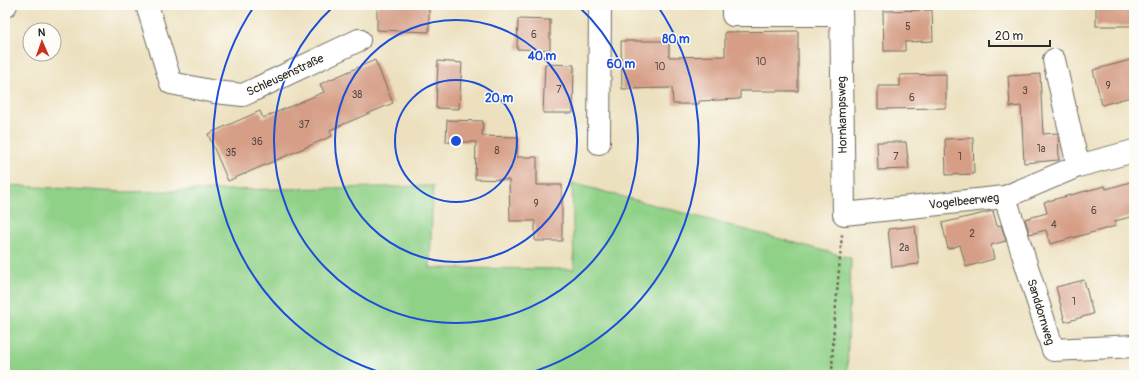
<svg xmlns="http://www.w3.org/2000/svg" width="1139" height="380" viewBox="0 0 1139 380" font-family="Pangolin,sans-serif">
  <rect width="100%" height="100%" fill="#fdfcf7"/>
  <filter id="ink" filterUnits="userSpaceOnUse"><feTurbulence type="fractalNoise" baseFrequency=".025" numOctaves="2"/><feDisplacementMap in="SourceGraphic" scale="8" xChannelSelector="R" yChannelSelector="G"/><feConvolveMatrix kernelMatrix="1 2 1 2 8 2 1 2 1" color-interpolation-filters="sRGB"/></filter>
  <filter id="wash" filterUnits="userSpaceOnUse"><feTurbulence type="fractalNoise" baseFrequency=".012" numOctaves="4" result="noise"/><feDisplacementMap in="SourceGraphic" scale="16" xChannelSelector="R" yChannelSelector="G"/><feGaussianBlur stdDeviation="0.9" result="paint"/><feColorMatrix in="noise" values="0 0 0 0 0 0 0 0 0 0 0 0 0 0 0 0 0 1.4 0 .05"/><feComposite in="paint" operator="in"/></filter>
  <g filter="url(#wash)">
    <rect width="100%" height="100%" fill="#ece0be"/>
    <polygon fill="#90d188" stroke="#5e7e5a" points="572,183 851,258 847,375 5,375 5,185 122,192 433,186 430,268 574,269"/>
    <g id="blocks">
      <g fill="#d69e86">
        <polygon points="377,5 429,5 429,32 377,30"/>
        <rect x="1096" y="5" width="38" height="21"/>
        <polygon points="932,10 933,41 905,42 905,51 884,51 883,11"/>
        <polygon points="518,19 550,20 550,50 517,49"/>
        <polygon points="798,31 798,91 740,91 740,99 699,101 699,104 673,104 672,88 622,89 621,41 669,41 669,57 725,56 725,32"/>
        <polygon points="1134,59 1134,96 1102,105 1093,70"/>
        <polygon points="375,60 393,103 330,130 332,136 228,181 208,134 260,111 263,118 324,92 320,84"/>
        <polygon points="438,61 462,63 459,109 436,108"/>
        <polygon points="545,64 574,65 573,113 543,113"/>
        <polygon points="946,74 946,108 878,109 878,86 900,86 900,75"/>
        <polygon points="1040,74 1043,134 1058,133 1059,160 1024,163 1021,106 1010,107 1008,76"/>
        <polygon points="447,120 483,121 482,136 518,137 517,157 537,157 537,185 562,185 562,241 535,241 535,221 510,221 509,180 475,179 476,142 446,142"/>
        <polygon points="973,138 974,174 946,175 945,139"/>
        <polygon points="877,142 906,142 909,169 878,170"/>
        <polygon points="1134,181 1134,216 1115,221 1116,226 1050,244 1046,230 1030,234 1025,219 1047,213 1044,202 1105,186 1106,189"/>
        <polygon points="993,211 997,226 1001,225 1006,241 991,245 994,259 966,267 960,245 948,249 942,223"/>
        <polygon points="915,226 919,264 892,267 888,229"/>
        <polygon points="1084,280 1093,314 1065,322 1056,287"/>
      </g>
    </g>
  </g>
  <g filter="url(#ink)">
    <use href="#blocks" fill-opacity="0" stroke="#6f6a5e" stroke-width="1"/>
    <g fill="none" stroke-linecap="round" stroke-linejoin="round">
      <g stroke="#6f6a5e" stroke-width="24">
        <g id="minor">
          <polyline points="147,5 171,83 215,92 243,95 359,40"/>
          <polyline points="733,5 733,15 841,15"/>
          <polyline points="841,5 844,214 1005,197 1078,166 1134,151"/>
          <polyline points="5,6 6,5"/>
          <polyline points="1054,60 1078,166"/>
          <polyline points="599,143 600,5"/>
          <polyline points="1005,197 1053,350 1134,346"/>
        </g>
      </g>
      <polyline stroke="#6f6a5e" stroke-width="2.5" stroke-dasharray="3 3" stroke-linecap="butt" points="832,375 833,340 842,234"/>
      <use href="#minor" stroke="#fff" stroke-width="22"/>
    </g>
  </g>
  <g fill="none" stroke="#1d4ed8" stroke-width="2">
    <circle cx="456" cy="141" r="61"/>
    <circle cx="456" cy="141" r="121"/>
    <path d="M578 6A182 182 0 1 1 334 6"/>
    <path d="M389 375A243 243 0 0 1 255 5M657 5A243 243 0 0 1 523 375"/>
  </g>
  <g text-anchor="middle" stroke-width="3" stroke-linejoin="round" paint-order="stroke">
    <g font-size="10" fill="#564842">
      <text x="908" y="30">5</text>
      <text x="534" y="38">6</text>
      <text x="761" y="65">10</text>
      <text x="660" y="70">10</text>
      <text x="1108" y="89">9</text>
      <text x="559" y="93">7</text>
      <text x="1025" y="94">3</text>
      <text x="357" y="98">38</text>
      <text x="912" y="101">6</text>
      <text x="304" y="128">37</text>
      <text x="257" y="145">36</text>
      <text x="1041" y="152">1a</text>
      <text x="497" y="154">8</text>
      <text x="231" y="156">35</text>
      <text x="896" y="160">7</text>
      <text x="960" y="160">1</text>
      <text x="536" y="207">9</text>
      <text x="1094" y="214">6</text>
      <text x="1054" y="228">4</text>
      <text x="972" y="237">2</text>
      <text x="904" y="251">2a</text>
      <text x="1074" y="305">1</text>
    </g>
    <g font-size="12" fill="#2b2b2b" stroke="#fdfcf7">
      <text transform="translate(285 75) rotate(-25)" y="4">Schleusenstraße</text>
      <text transform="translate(842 115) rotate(-91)" y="4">Hornkampsweg</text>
      <text transform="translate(964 201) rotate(-6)" y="4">Vogelbeerweg</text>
      <text transform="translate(1041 312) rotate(73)" y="4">Sanddornweg</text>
    </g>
  </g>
  <circle cx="456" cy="141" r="6" fill="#1d4ed8" stroke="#fdfcf7" stroke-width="2"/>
  <g font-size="12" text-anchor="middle" font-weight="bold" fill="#1d4ed8" stroke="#fdfcf7" stroke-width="3" stroke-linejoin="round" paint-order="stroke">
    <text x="676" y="43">80 m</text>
    <text x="542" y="60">40 m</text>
    <text x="621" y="68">60 m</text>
    <text x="499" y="102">20 m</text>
  </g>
  <rect width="1139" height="380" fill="none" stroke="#fdfcf7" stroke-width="20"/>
  <g transform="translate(42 42) rotate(358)"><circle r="19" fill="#fdfcf7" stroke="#a9a8a5"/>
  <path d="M0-3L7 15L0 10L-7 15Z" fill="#c8321e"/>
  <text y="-6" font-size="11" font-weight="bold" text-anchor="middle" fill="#2b2b2b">N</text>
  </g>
  <path d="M989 40v6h61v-6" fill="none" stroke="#2b2b2b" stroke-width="2"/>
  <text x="995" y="40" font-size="12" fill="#2b2b2b" stroke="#fdfcf7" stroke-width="3" paint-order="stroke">20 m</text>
</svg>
